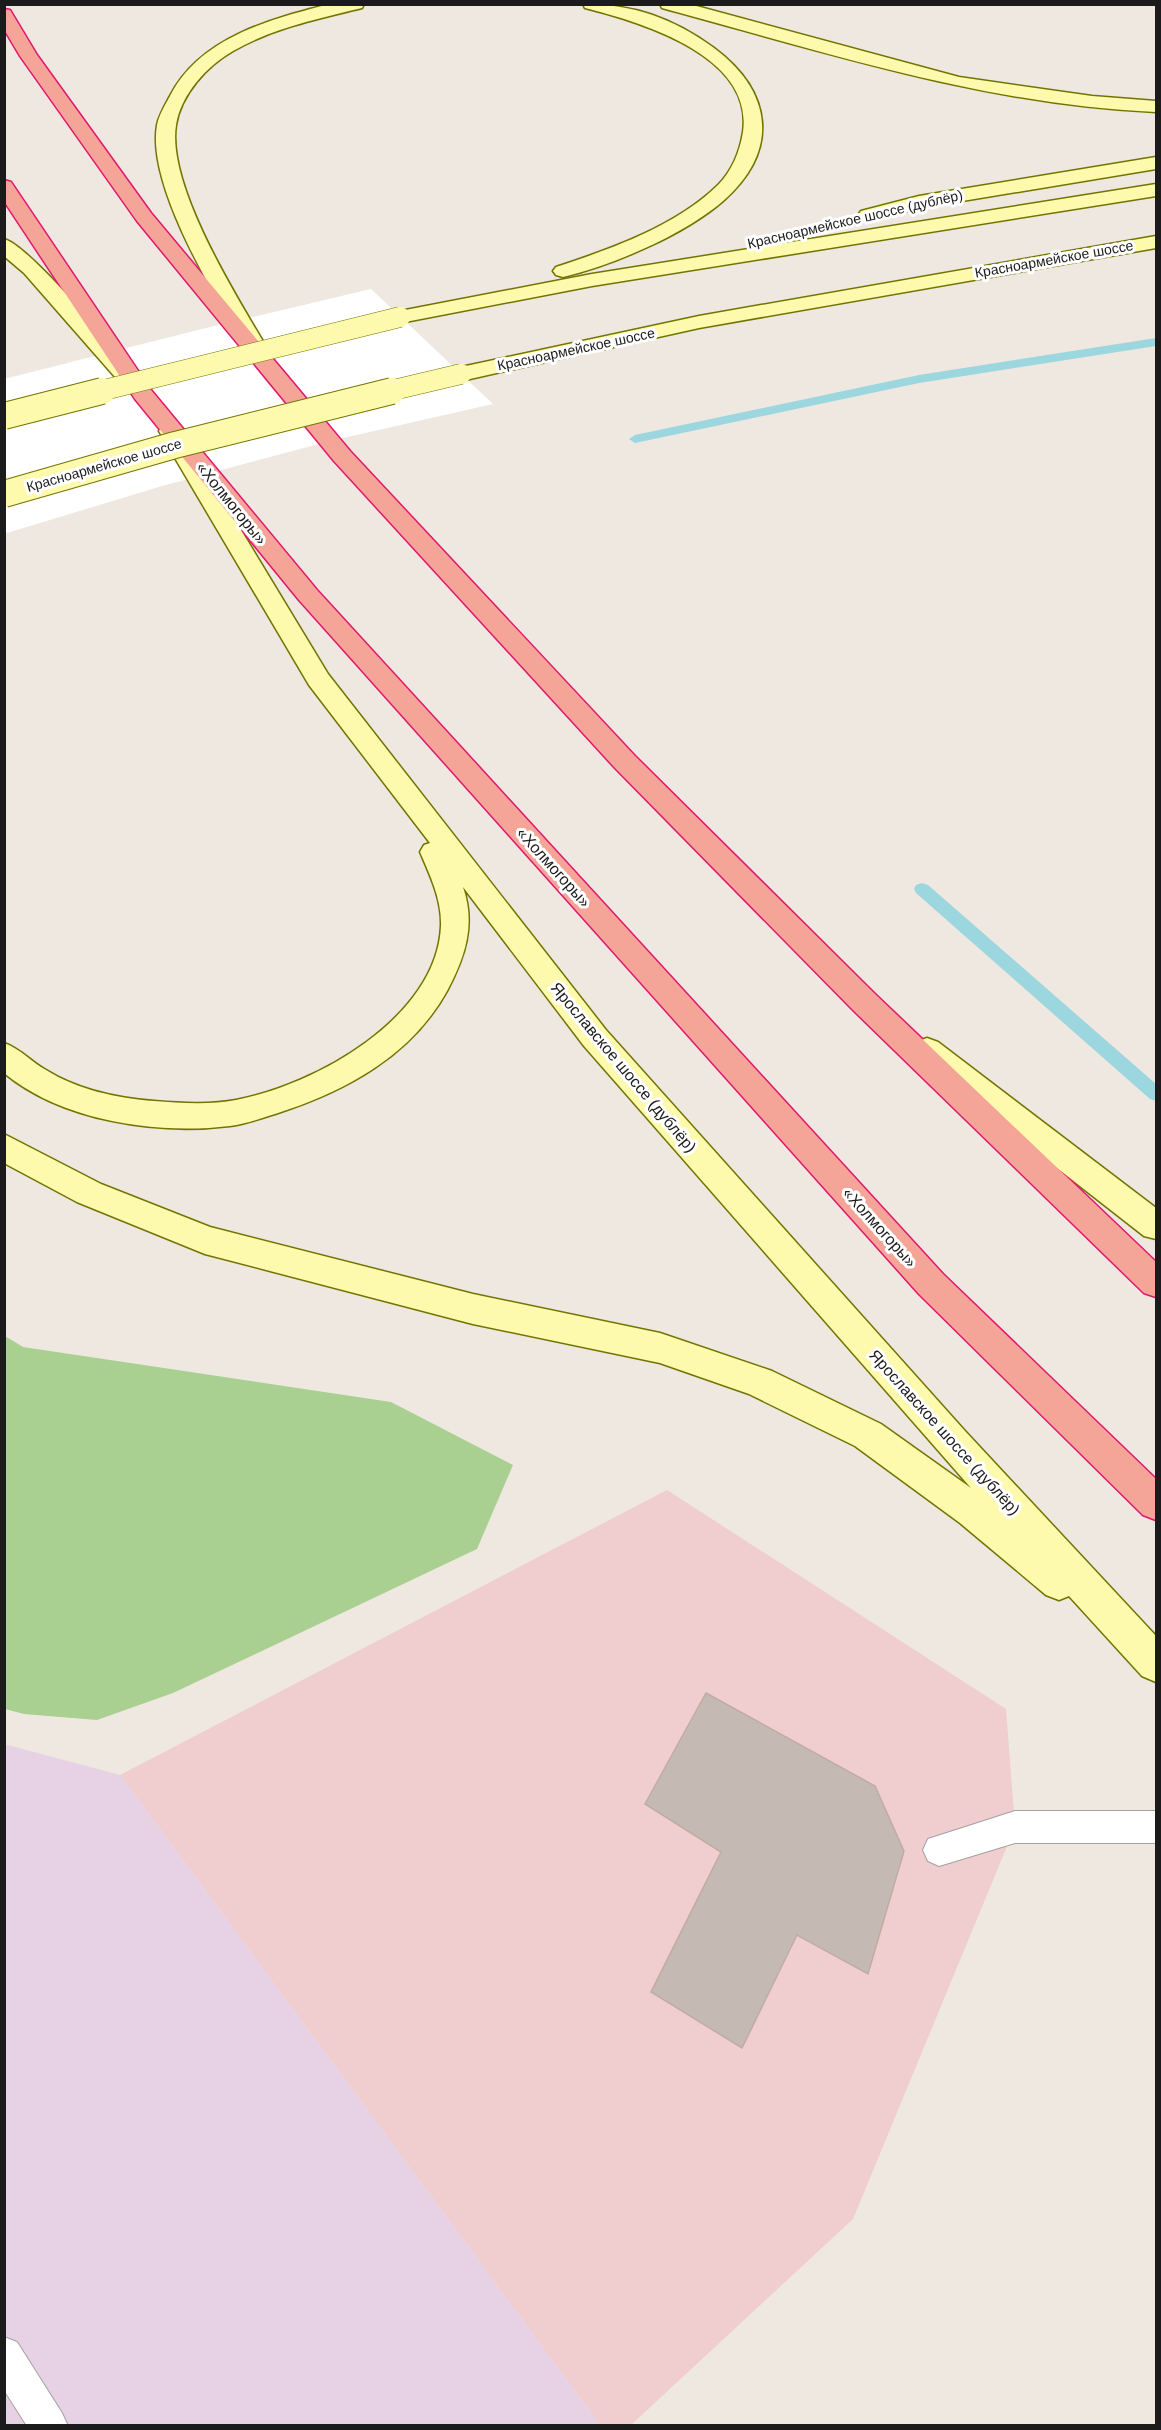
<svg xmlns="http://www.w3.org/2000/svg" width="1161" height="2430" viewBox="0 0 1161 2430" font-family="Arial,sans-serif">
  <rect width="100%" height="100%" fill="#eee8e0"/>
  <polygon fill="#f0cdcf" points="667,1490 1006,1709 1015,1827 853,2219 631,2425 600,2425 120,1775"/>
  <polygon fill="#e7d1e5" points="4,1744 120,1775 600,2425 5,2425"/>
  <polygon fill="#a9d091" points="5,1336 23,1347 391,1402 513,1465 477,1549 173,1693 97,1720 24,1714 5,1709"/>
  <polygon fill="#fff" points="371,289 493,404 330,441 162,486 7,533 4,530 4,379 206,328"/>
  <g fill="none" stroke-linecap="round" stroke-linejoin="round">
    <g fill="#9cd6df" fill-rule="evenodd">
      <polygon points="1156,338 1156,346 919,383 635,443 629,439 635,435 919,375"/>
      <polygon points="922,883 928,885 1156,1084 1156,1101 1150,1099 916,893 914,889 916,885"/>
    </g>
  </g>
  <polygon fill="#c5b9b3" stroke="#c0aca1" stroke-width="1.5" points="706,1693 875,1786 904,1851 868,1974 797,1935 742,2048 651,1992 721,1852 645,1804"/>
  <g fill="none" stroke-linecap="round" stroke-linejoin="round">
    <g stroke="#a2a2a2" stroke-width="2">
      <g id="service">
        <polygon points="1015,1811 1156,1811 1156,1843 1015,1843 939,1866 928,1861 923,1850 928,1839"/>
        <polygon points="4,2337 17,2342 62,2413 68,2426 27,2426 4,2390"/>
      </g>
    </g>
    <g stroke="#727400" stroke-width="3">
      <g id="secondary">
        <path d="M 330,4 L 364,4 L 362,8 C 317,19 273,28 233,51 C 207,66 181,94 176,125 C 166,187 241,304 273,358 L 270,363 L 254,363 L 251,358 C 220,304 146,188 157,125 C 159,115 165,105 170,96 C 200,37 271,19 330,4 Z"/>
        <path d="M 583,4 C 633,4 673,18 714,48 C 773,92 780,151 723,201 C 684,235 613,265 563,277 L 556,275 L 553,271 L 556,267 C 611,249 676,226 718,185 C 732,171 740,151 743,132 C 754,56 641,22 585,8 Z"/>
        <path d="M 660,4 L 689,4 L 959,77 L 1092,96 L 1156,101 L 1156,112 C 987,105 825,52 662,8 Z"/>
        <polygon points="1156,157 1156,169 920,208 868,221 861,219 858,215 861,211 919,196"/>
        <polygon points="1156,184 1156,196 592,286 400,323 393,321 389,317 393,313 400,311 592,274"/>
        <polygon points="1156,236 1156,248 699,328 461,381 453,379 450,374 453,369 461,367 699,316"/>
        <path d="M 4,239 C 29,245 116,351 138,375 L 141,380 L 138,385 L 122,385 L 24,273 L 4,256 Z"/>
        <path d="M 170,424 L 178,426 L 181,431 L 328,674 L 606,1030 L 965,1431 L 1156,1636 L 1156,1682 L 1142,1676 L 1069,1596 L 1059,1600 L 1046,1595 L 960,1523 L 855,1446 L 749,1394 L 660,1363 L 473,1324 L 205,1254 L 77,1202 L 4,1163 L 4,1134 L 101,1184 L 210,1227 L 473,1294 L 660,1333 L 772,1371 L 881,1424 L 971,1488 L 584,1046 L 463,887 C 476,925 465,957 447,991 C 411,1056 346,1091 278,1113 C 262,1118 246,1124 230,1126 C 157,1135 62,1121 4,1073 L 4,1043 C 21,1049 31,1062 46,1070 C 78,1090 117,1098 154,1101 C 180,1103 210,1105 236,1100 C 315,1085 437,1018 441,926 C 442,900 430,875 420,852 L 424,845 L 430,843 L 309,685 L 159,431 L 162,426 Z"/>
        <polygon points="927,1038 938,1042 1156,1208 1156,1239 1144,1236 916,1058 912,1050 916,1042"/>
      </g>
    </g>
    <g stroke="#e0186f" stroke-width="3">
      <g id="trunk">
        <polygon points="4,9 10,10 37,55 151,213 350,451 635,756 875,994 1156,1262 1156,1297 1144,1293 853,1010 615,768 334,461 137,221 20,56 4,29"/>
        <polygon points="4,180 11,182 151,390 317,590 943,1274 1156,1479 1156,1520 1143,1515 919,1294 299,600 135,399 4,201"/>
      </g>
    </g>
    <use href="#service" fill="#fff" fill-rule="evenodd"/>
    <use href="#secondary" fill="#fdfaae" fill-rule="evenodd"/>
    <use href="#trunk" fill="#f5a498" fill-rule="evenodd"/>
    <g stroke="#727400" stroke-width="21" stroke-linecap="butt">
      <g id="secondary-bridge-far1">
        <polyline points="96,392 400,317"/>
        <polyline points="385,392 461,374"/>
      </g>
    </g>
    <g stroke="#727400" stroke-width="28" stroke-linecap="butt">
      <g id="secondary-bridge">
        <polyline points="4,416 102,391"/>
        <polyline points="4,494 175,445 392,391"/>
      </g>
    </g>
    <use href="#secondary-bridge-far1" stroke="#fdfaae" stroke-width="20"/>
    <use href="#secondary-bridge" stroke="#fdfaae" stroke-width="26"/>
  </g>
  <g text-anchor="middle" stroke-width="6" stroke-linejoin="round" paint-order="stroke">
    <g font-size="14" fill="#1b1b1b" stroke="#fff">
      <text transform="translate(855 219) rotate(-13)" y="5">Красноармейское шоссе (дублёр)</text>
      <text transform="translate(1054 259) rotate(-10)" y="5">Красноармейское шоссе</text>
      <text transform="translate(576 349) rotate(-12)" y="5">Красноармейское шоссе</text>
      <text transform="translate(104 465) rotate(-16)" y="5">Красноармейское шоссе</text>
    </g>
    <g font-size="16" fill="#1b1b1b" stroke="#fff">
      <text transform="translate(232 503) rotate(51)" y="6">«Холмогоры»</text>
      <text transform="translate(554 867) rotate(48)" y="6">«Холмогоры»</text>
      <text transform="translate(624 1067) rotate(50)" y="6">Ярославское шоссе (дублёр)</text>
      <text transform="translate(880 1227) rotate(48)" y="6">«Холмогоры»</text>
      <text transform="translate(945 1432) rotate(48)" y="6">Ярославское шоссе (дублёр)</text>
    </g>
  </g>
  <rect width="1161" height="2430" fill="none" stroke="#1b1b1b" stroke-width="12"/>
</svg>
